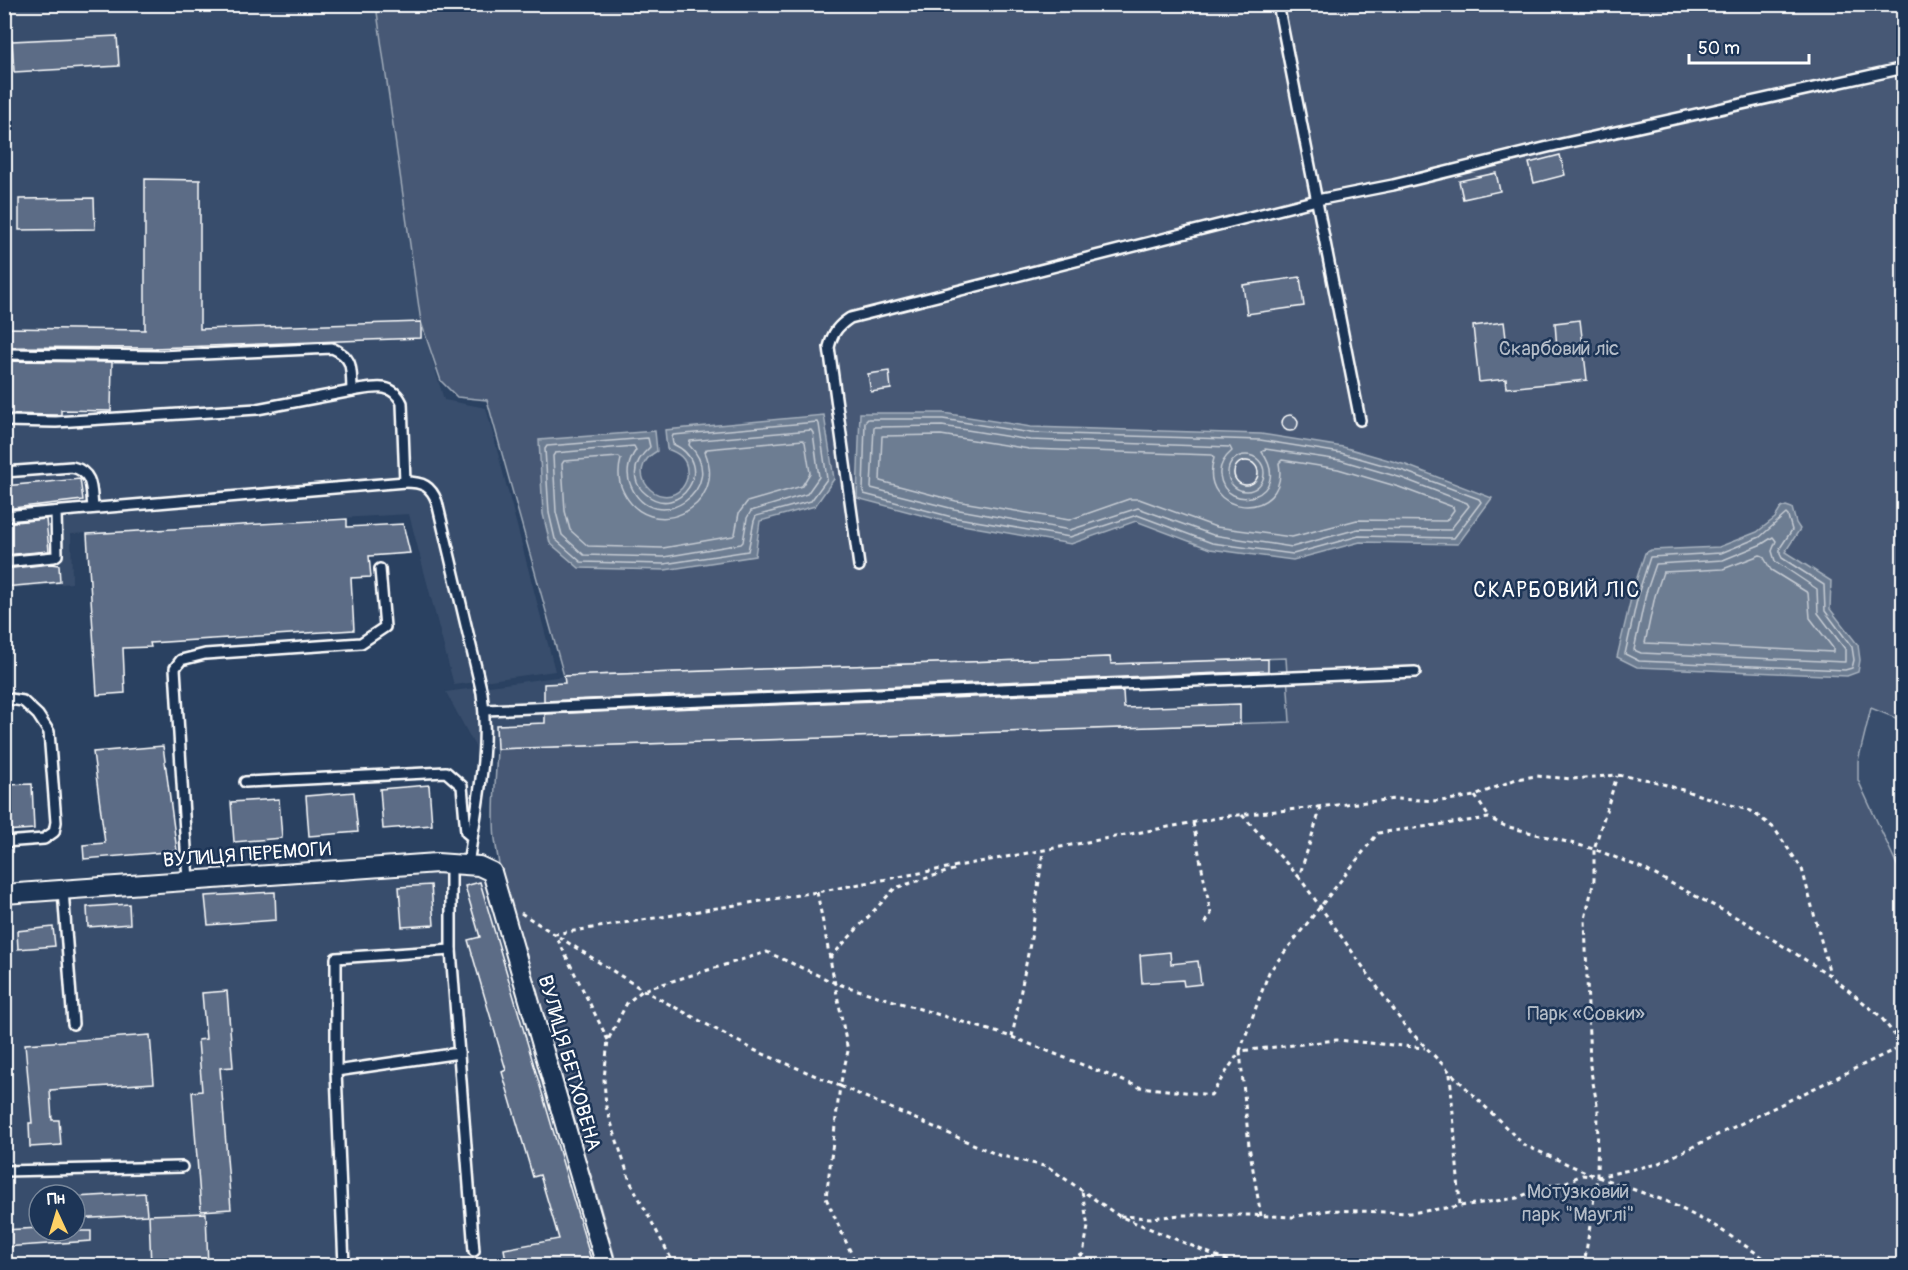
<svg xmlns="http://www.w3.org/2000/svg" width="1908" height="1270" viewBox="0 0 1908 1270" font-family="Pangolin,sans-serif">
  <rect width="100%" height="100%" fill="#2a4161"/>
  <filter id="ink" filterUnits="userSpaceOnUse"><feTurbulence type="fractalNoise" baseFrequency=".0167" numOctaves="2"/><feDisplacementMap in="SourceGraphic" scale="12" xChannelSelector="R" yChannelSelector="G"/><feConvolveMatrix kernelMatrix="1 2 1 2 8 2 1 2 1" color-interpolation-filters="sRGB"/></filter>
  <g filter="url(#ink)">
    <g fill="#394e6c" fill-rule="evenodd">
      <polygon points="5,5 376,5 421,322 444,400 486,408 555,671 454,685 409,514 71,534 72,583 5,589"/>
      <polygon points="1110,657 1111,664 1286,658 1291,722 477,750 446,692 564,676"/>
      <polygon points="1903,682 1903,878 1851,764 1818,731"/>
      <path d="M 437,863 L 492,872 L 606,1265 L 5,1266 L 5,894 ZM 39,1195 L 75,1195 L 75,1231 L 39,1231 Z"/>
    </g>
    <path fill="#465975" stroke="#a2acba" stroke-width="1.5" d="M 376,5 L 1903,5 L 1903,721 L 1871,708 L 1858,761 L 1858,780 L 1903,878 L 1903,1265 L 617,1265 L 592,1178 L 564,1105 L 519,929 C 506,900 499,870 495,839 C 492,811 496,777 497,749 L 1290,722 L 1286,658 L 1111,664 L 1110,657 L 564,676 L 487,400 L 457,397 L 441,381 L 421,322 Z"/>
    <g fill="#6d7d92" stroke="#a7b1be" stroke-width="1.5" fill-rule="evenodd">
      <path d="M 860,413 L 943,413 L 1031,427 L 1261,434 L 1343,447 L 1406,465 L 1492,498 L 1458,544 L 1360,542 L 1293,560 L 1210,549 L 1136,521 L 1071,544 L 951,523 L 857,498 ZM 1245,461 L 1253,463 L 1257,471 L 1255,479 L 1247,484 L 1238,482 L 1234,473 L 1237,465 Z"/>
      <path d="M 824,415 L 834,479 L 815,506 L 760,521 L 755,556 L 665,570 L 579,568 L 550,543 L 543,514 L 539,440 L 655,431 L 657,451 C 621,471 659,513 682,488 C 686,483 688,477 687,471 C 687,458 678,453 667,449 L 665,430 Z"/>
      <polygon points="1786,506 1792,508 1796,523 1800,529 1785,552 1831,581 1830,609 1858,645 1860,660 1858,672 1847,676 1637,667 1617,657 1633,590 1645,553 1651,550 1719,547 1757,532 1775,518 1781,508"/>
    </g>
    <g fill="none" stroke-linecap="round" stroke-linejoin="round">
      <g stroke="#c5cbd3" stroke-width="1.5">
        <polygon points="868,419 943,419 1031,433 1260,440 1341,453 1404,471 1479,499 1481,502 1454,538 1359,536 1293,554 1212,543 1137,515 1070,537 952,517 864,494 863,491 865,422"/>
        <path d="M 817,422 L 819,424 L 827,479 L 811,501 L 756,516 L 754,521 L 748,551 L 664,564 L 581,562 L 555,539 L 549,513 L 545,449 L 547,446 L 648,438 L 650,447 C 641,455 633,465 636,479 C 637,485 641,490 646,494 C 678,522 719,465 673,444 L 672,438 L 673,435 Z"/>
        <path d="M 942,426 L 1030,440 L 1230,447 L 1232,451 C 1225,457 1219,465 1220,475 C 1225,516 1294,497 1262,452 L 1265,449 L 1340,460 L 1402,478 L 1467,503 L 1469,506 L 1450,530 L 1358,529 L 1292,547 L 1213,535 L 1138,508 L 1070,530 L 954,509 L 871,488 L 874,427 Z"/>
        <path d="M 811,430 L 813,433 L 819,477 L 807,494 L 751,511 L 747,518 L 743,542 L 741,544 L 664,557 L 584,555 L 562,535 L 556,512 L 553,456 L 555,453 L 634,446 L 636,450 C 629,460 625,474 631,486 C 654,540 732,487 689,445 L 690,441 Z"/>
        <path d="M 941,435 L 1029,449 L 1212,455 L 1214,458 C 1195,518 1290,524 1279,463 L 1282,460 L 1338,469 L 1399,487 L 1453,507 L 1454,510 L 1446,521 L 1357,520 L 1292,537 L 1216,527 L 1139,499 L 1129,499 L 1069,520 L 956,501 L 880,481 L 882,436 Z"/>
        <path d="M 803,440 L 805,442 L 810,473 L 802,486 L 747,502 L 739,513 L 735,534 L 733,536 L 663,548 L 588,546 L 570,530 L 565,511 L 562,464 L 564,461 L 619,457 L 621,459 C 618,470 618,481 623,491 C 649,545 729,509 705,452 L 707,449 Z"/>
        <circle cx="1246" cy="473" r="18"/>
        <polygon points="1786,514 1788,516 1792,530 1780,548 1780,554 1782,558 1824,585 1825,611 1852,647 1854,660 1852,668 1845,670 1639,661 1625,654 1639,591 1650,557 1721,553 1760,537"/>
        <polygon points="1773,537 1776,541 1772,551 1775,561 1817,589 1818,613 1845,649 1845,662 1641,653 1634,650 1646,593 1656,564 1723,560 1762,544"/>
        <polygon points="1760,555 1763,556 1771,570 1808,593 1810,618 1833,648 1833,652 1645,643 1655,596 1663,572 1723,569"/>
      </g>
    </g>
    <g fill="#5b6c86" stroke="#fff" stroke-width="1.5">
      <polygon points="117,36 119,66 14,72 12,41"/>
      <polygon points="1560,155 1565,175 1534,183 1529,163"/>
      <polygon points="1496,173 1500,191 1463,199 1459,181"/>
      <polygon points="145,179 200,180 200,329 421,322 421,338 153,348 4,347 4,328 145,330"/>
      <polygon points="94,198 95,229 19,230 19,199"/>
      <polygon points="1300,277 1304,306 1247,314 1243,285"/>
      <polygon points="1580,320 1587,380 1507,388 1506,379 1479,382 1473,326 1504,322 1508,354 1557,349 1555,323"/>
      <polygon points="4,361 112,362 111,411 61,410 61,415 56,415 4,414"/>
      <polygon points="889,371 891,389 871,392 868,374"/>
      <circle cx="1290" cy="423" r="8"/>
      <circle cx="1246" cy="473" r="12"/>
      <polygon points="80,479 83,500 4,509 4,486"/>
      <polygon points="46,519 49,551 4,555 4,523"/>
      <polygon points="347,519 347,527 403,524 410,553 369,556 371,577 351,578 354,630 150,643 151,647 123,648 125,693 97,695 87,534"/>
      <polygon points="50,564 59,565 60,582 4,587 4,569"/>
      <polygon points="1110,657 1111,664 1268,659 1268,671 544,701 544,684 565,683 564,676"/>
      <polygon points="1123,691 1124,708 1240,704 1240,724 497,749 496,725 545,723 545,714"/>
      <polygon points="163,746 177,851 84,859 83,845 105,843 93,752"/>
      <polygon points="32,784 34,829 4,831 4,785"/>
      <polygon points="429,785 432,825 383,829 380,789"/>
      <polygon points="354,792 358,832 309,836 306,796"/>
      <polygon points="279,799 282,838 234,842 231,802"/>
      <polygon points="480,882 593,1266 507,1266 504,1249 559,1239 540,1175 533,1177 502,1072 506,1070 468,940 480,937 465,886"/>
      <polygon points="431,885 434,925 402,927 399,887"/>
      <polygon points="275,892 276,920 208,925 205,896"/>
      <polygon points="129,904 130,924 88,927 87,907"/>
      <polygon points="53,927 55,946 18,949 17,931"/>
      <polygon points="1170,952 1171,964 1198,961 1201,984 1184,986 1183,980 1142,983 1140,955"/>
      <polygon points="227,991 233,1067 220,1068 231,1209 201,1211 192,1092 202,1091 198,1040 206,1039 202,993"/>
      <polygon points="150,1035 154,1083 50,1090 52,1120 59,1120 61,1145 30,1147 29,1123 32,1123 25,1044"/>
      <polygon points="145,1193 147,1215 75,1219 75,1197"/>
      <polygon points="206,1213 208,1266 151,1266 149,1215"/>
      <polygon points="39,1228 39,1231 91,1231 91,1241 4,1247 4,1230"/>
    </g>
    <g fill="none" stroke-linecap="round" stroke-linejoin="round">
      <g stroke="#fff" stroke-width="14">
        <g id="lane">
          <polyline points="1278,4 1360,420"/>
          <path d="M 4,354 L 160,356 L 332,348 C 354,358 351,368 352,391 C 373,388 392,381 402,403 L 405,482 C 423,482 431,486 437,502 L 482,693 C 490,751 476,808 468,865"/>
          <polyline points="4,421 56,422 257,409 352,391"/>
          <path d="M 4,472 L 72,467 C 94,472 91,490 93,508"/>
          <polyline points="4,516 405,482"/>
          <polyline points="4,562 54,557 57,555 56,512"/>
          <path d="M 859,566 L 829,347 C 833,332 838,326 850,318 L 1317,200 L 1393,185 L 1548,147 L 1904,68"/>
          <polyline points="4,698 23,701 38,715 49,732 56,822 54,832 44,839 4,842"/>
          <polyline points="484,710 1415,672"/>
          <polyline points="245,782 446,772 462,786 466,832 472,837"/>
          <polyline points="451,863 451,950 474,1251"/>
          <polyline points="188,881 175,668 181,660 205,654 361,643 385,627 380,569"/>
          <polyline points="63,890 73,1024"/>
          <polyline points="336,1071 459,1053"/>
          <polyline points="4,1171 182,1167"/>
          <polyline points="344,1266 336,1071 336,958 451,950"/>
        </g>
      </g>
      <g stroke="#fff" stroke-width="22">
        <polyline id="street" points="4,894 437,863 479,866 492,872 606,1266"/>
      </g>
      <g stroke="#fff" stroke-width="3" stroke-dasharray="4.5 4.5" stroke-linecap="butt">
        <polyline points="1475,796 1489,817"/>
        <polyline points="1321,807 1299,877 1405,1026 1450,1072 1524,1145 1597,1177 1657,1164 1902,1046"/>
        <polyline points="1242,815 1299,877"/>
        <polyline points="1193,823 1211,914 1205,924"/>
        <polyline points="817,892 848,1051 840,1086 998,1155 1048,1167 1119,1216 1241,1266"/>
        <polyline points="521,913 643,990 754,1050 840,1086 826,1198 857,1266"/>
        <polyline points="830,958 895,888 956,869"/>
        <polyline points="1012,1037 1032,933 1043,851"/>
        <polyline points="608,1040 555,934 817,892 1228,816 1396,799 1441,801 1475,796 1516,779 1536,776 1573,779 1617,775 1650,780 1751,811 1774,828 1802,869 1830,974"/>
        <polyline points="1450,1074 1460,1205"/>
        <polyline points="1598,1177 1666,1201 1715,1226 1776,1266"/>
        <polyline points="1120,1216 1151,1218 1182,1215 1248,1215 1293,1217 1331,1210 1410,1213 1517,1198 1543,1187 1566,1182 1582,1175 1592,1176"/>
        <polyline points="1261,1216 1249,1146 1240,1051 1337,1040 1425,1048"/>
        <polyline points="675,1266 630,1181 606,1107 604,1079 608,1040 627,1003 643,990 767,952 835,983 1012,1037 1139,1087 1211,1095 1240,1051 1269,972 1378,833 1489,818 1505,826 1594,849 1642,868 1745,922 1831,976 1880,1016 1904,1047"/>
        <polyline points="1064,1266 1083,1254 1088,1227 1082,1191"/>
        <polyline points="1584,1266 1597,1177 1598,1110 1590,1066 1585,919 1594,880 1594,849 1617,776"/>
      </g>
      <use href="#lane" stroke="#1d3557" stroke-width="9"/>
      <use href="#street" stroke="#1d3557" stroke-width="18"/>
    </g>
  </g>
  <g text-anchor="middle" stroke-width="5" stroke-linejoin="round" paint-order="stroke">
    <g font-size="20" fill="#b5bdc8" stroke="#1d3557">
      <text x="1559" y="355">Скарбовий ліс</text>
      <text x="1586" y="1020">Парк «Совки»</text>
      <text x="1578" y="1198">Мотузковий<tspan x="1578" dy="23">парк "Мауглі"</tspan></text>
    </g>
    <g font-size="20" fill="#fff" stroke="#1d3557">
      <text transform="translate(247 854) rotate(-4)" y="7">ВУЛИЦЯ ПЕРЕМОГИ</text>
      <text transform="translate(570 1063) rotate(74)" y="7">ВУЛИЦЯ БЕТХОВЕНА</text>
    </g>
    <g font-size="21" letter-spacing="1.5" fill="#fff" stroke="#1d3557">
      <text x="1557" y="597">СКАРБОВИЙ ЛІС</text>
    </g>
  </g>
  <rect width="1908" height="1270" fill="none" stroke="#1d3557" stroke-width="24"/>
  <rect x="12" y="12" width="1884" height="1246" fill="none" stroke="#fff" stroke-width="2" filter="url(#ink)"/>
  <g transform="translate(57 1213) rotate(356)"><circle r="28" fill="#1d3557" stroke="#77869a" stroke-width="1.5"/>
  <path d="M0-4.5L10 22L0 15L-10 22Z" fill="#ffd166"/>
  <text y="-9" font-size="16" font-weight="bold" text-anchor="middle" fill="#ffffff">Пн</text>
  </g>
  <path d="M1689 54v9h120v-9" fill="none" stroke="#ffffff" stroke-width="3"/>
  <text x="1698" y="54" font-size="18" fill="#ffffff" stroke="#1d3557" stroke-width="4.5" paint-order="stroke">50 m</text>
</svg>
